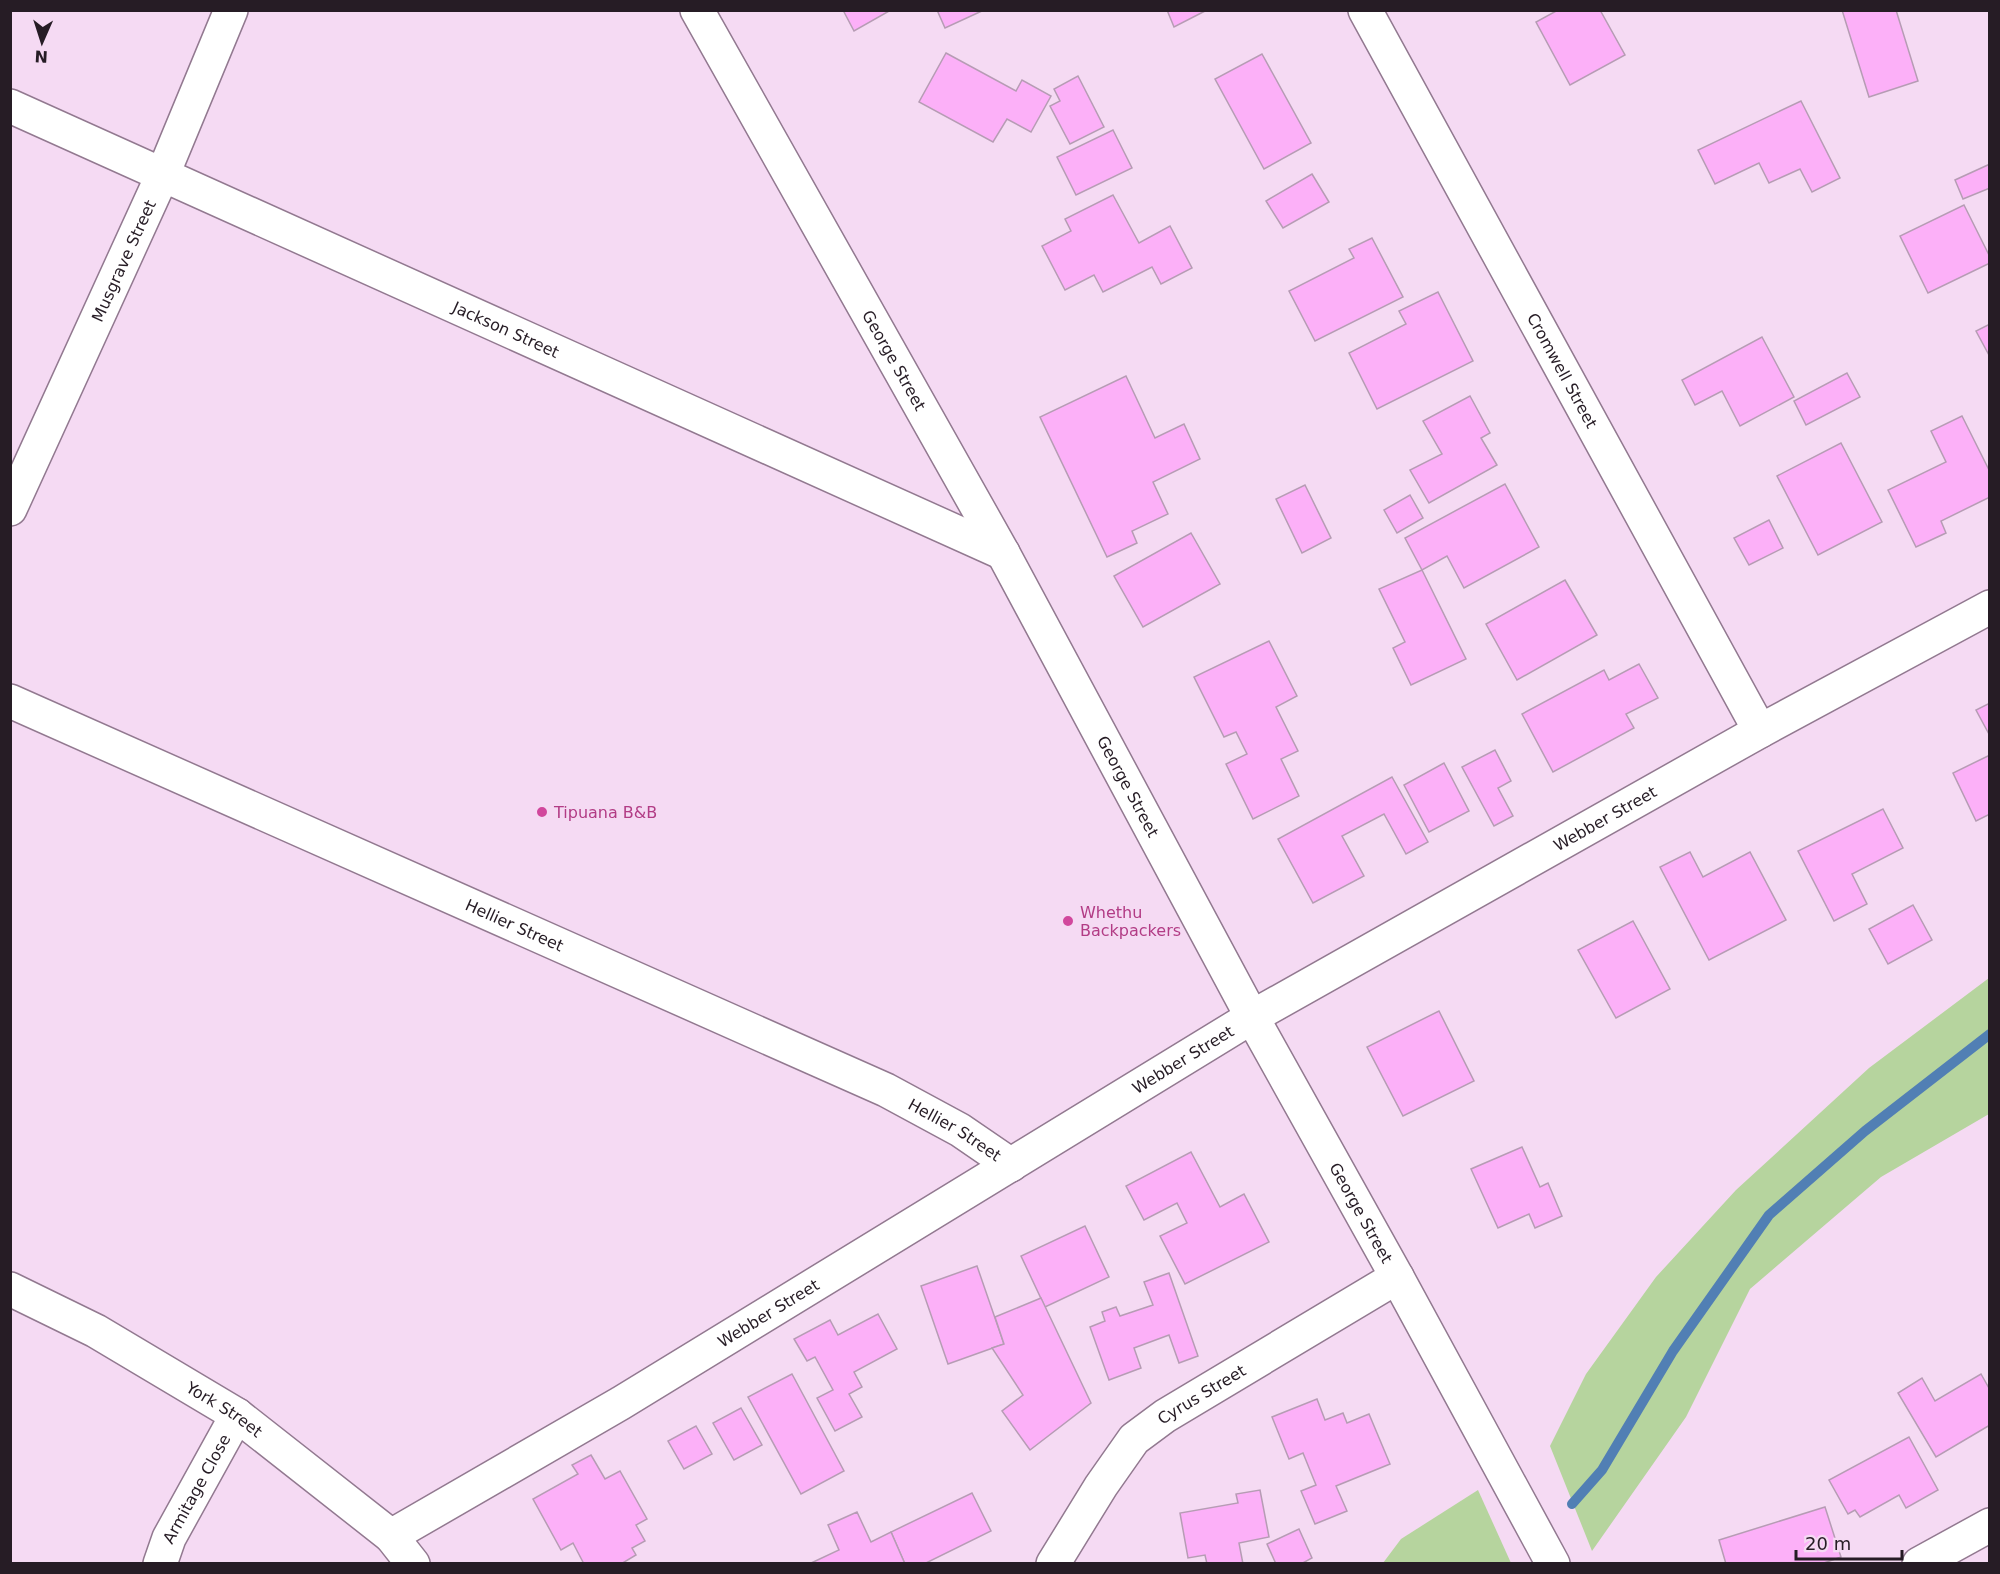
<svg xmlns="http://www.w3.org/2000/svg" width="2000" height="1574" viewBox="0 0 2000 1574" font-family="'DejaVu Sans',sans-serif">
  <rect width="100%" height="100%" fill="#f5daf3"/>
  <g fill="#b6d49e">
    <polygon points="1989,978 1989,1114 1881,1177 1750,1289 1686,1417 1592,1551 1550,1446 1586,1374 1656,1277 1736,1190 1869,1068"/>
    <polygon points="1478,1490 1511,1563 1383,1563 1401,1539"/>
  </g>
  <g fill="none" stroke-linecap="round" stroke-linejoin="round">
    <polyline stroke="#517fb4" stroke-width="10" points="1572,1504 1602,1470 1673,1351 1769,1215 1865,1131 1990,1034"/>
  </g>
  <g fill="#fcb0f8" stroke="#b69cb4" stroke-width="1.5">
    <polygon points="843,10 891,10 854,31"/>
    <polygon points="937,10 984,10 945,28"/>
    <polygon points="1167,10 1207,10 1174,27"/>
    <polygon points="1558,10 1600,10 1625,55 1570,85 1536,22"/>
    <polygon points="1842,10 1896,10 1918,81 1869,97"/>
    <polygon points="946,53 1016,91 1022,80 1051,96 1031,132 1007,119 993,142 919,102"/>
    <polygon points="1262,54 1311,143 1264,169 1215,79"/>
    <polygon points="1078,76 1104,127 1070,144 1050,106 1060,101 1054,89"/>
    <polygon points="1801,101 1840,178 1812,192 1800,169 1769,183 1759,163 1715,184 1698,150"/>
    <polygon points="1113,130 1132,168 1076,195 1057,157"/>
    <polygon points="1990,164 1990,188 1963,199 1955,180"/>
    <polygon points="1312,174 1329,202 1283,228 1266,201"/>
    <polygon points="1113,195 1139,243 1170,226 1192,268 1161,284 1152,267 1103,292 1094,275 1065,290 1042,246 1071,231 1065,219"/>
    <polygon points="1964,205 1990,257 1990,263 1928,293 1900,236"/>
    <polygon points="1372,238 1403,297 1315,341 1289,291 1354,258 1349,249"/>
    <polygon points="1438,292 1473,361 1377,409 1349,353 1406,324 1399,311"/>
    <polygon points="1990,324 1990,357 1976,331"/>
    <polygon points="1762,337 1794,397 1740,426 1722,391 1695,405 1682,380"/>
    <polygon points="1847,373 1860,397 1806,425 1794,401"/>
    <polygon points="1126,376 1155,438 1184,424 1200,459 1153,482 1168,514 1132,531 1137,543 1107,557 1040,417"/>
    <polygon points="1470,396 1490,433 1481,438 1497,465 1429,503 1410,470 1442,454 1423,421"/>
    <polygon points="1962,416 1990,472 1990,497 1941,521 1946,533 1916,547 1888,490 1946,462 1931,431"/>
    <polygon points="1841,443 1882,522 1818,555 1777,476"/>
    <polygon points="1505,484 1539,547 1464,588 1447,556 1422,570 1405,538"/>
    <polygon points="1305,485 1331,538 1302,553 1276,499"/>
    <polygon points="1410,495 1423,518 1397,533 1384,510"/>
    <polygon points="1769,520 1783,548 1749,565 1734,538"/>
    <polygon points="1191,533 1220,584 1143,627 1114,576"/>
    <polygon points="1422,570 1466,659 1411,685 1393,648 1405,642 1379,589"/>
    <polygon points="1565,580 1597,635 1517,680 1486,624"/>
    <polygon points="1269,641 1297,696 1276,707 1298,751 1281,759 1299,796 1253,819 1226,764 1247,754 1236,732 1224,737 1194,677"/>
    <polygon points="1639,664 1658,698 1626,714 1634,728 1553,772 1522,714 1604,670 1609,680"/>
    <polygon points="1990,703 1990,736 1976,710"/>
    <polygon points="1495,750 1511,781 1498,788 1513,816 1494,826 1462,767"/>
    <polygon points="1990,755 1990,814 1976,821 1953,773"/>
    <polygon points="1444,763 1469,811 1429,832 1404,785"/>
    <polygon points="1392,777 1428,842 1406,854 1384,814 1342,836 1364,876 1313,903 1278,839"/>
    <polygon points="1883,809 1903,848 1852,874 1867,904 1834,921 1798,851"/>
    <polygon points="1690,852 1703,877 1750,852 1786,920 1709,960 1660,867"/>
    <polygon points="1913,905 1932,940 1888,964 1869,929"/>
    <polygon points="1633,921 1670,989 1616,1018 1578,950"/>
    <polygon points="1439,1011 1474,1081 1403,1116 1367,1047"/>
    <polygon points="1522,1147 1540,1187 1548,1183 1562,1216 1535,1228 1529,1214 1498,1228 1471,1169"/>
    <polygon points="1191,1152 1220,1207 1244,1194 1269,1242 1185,1284 1160,1236 1187,1223 1177,1203 1144,1220 1126,1186"/>
    <polygon points="1085,1226 1109,1277 1045,1307 1021,1256"/>
    <polygon points="977,1266 1004,1344 948,1364 921,1286"/>
    <polygon points="1169,1273 1198,1356 1179,1363 1169,1335 1134,1348 1141,1368 1109,1380 1090,1327 1105,1321 1102,1312 1116,1307 1120,1316 1153,1305 1144,1282"/>
    <polygon points="1041,1298 1091,1403 1030,1450 1002,1411 1023,1395 992,1348 1004,1344 995,1317"/>
    <polygon points="878,1314 897,1349 854,1372 862,1387 849,1394 862,1417 835,1431 817,1398 833,1390 815,1357 807,1361 794,1339 830,1320 838,1335"/>
    <polygon points="792,1374 844,1471 801,1494 748,1397"/>
    <polygon points="1981,1374 1990,1390 1990,1425 1936,1457 1898,1393 1922,1378 1935,1401"/>
    <polygon points="1317,1399 1325,1420 1343,1413 1347,1423 1369,1414 1390,1464 1336,1486 1347,1511 1315,1524 1301,1491 1316,1485 1303,1453 1289,1459 1272,1417"/>
    <polygon points="741,1408 762,1445 734,1460 713,1423"/>
    <polygon points="696,1426 712,1454 684,1469 668,1441"/>
    <polygon points="1909,1437 1938,1490 1906,1508 1899,1495 1860,1517 1855,1510 1848,1514 1829,1480"/>
    <polygon points="591,1455 605,1479 620,1471 647,1519 636,1525 645,1541 632,1548 636,1555 621,1564 584,1564 573,1543 561,1550 533,1499 578,1474 572,1465"/>
    <polygon points="1260,1490 1269,1537 1239,1543 1243,1564 1207,1564 1205,1555 1188,1558 1180,1513 1238,1503 1236,1494"/>
    <polygon points="972,1493 991,1531 924,1564 905,1564 891,1532"/>
    <polygon points="1825,1507 1841,1557 1821,1564 1726,1564 1719,1540"/>
    <polygon points="857,1512 871,1542 891,1532 905,1564 809,1564 839,1550 828,1525"/>
    <polygon points="1299,1529 1312,1558 1301,1564 1276,1564 1267,1544"/>
  </g>
  <g fill="none" stroke-linecap="round" stroke-linejoin="round">
    <g stroke="#927990" stroke-width="36">
      <g id="minor">
        <path id="s1" d="M 1365,10 L 1760,731"/>
        <path id="s2" d="M 10,106 L 1003,553"/>
        <path id="s3" d="M 10,509 L 163,174 L 231,10"/>
        <path id="s4" d="M 10,701 L 886,1090 L 960,1130 L 1011,1165"/>
        <path id="s5" d="M 1252,1017 L 1760,731 L 1990,607"/>
        <polyline points="391,1536 413,1564"/>
        <path id="s6" d="M 160,1564 L 169,1538 L 237,1415"/>
        <path id="s7" d="M 1053,1564 L 1101,1486 L 1134,1439 L 1165,1416 L 1397,1277"/>
        <polyline points="1919,1564 1990,1525"/>
      </g>
    </g>
    <g stroke="#927990" stroke-width="36">
      <g id="tertiary">
        <path id="s8" d="M 10,1289 L 96,1331 L 237,1415 L 391,1536 L 621,1403 L 1252,1017"/>
      </g>
    </g>
    <g stroke="#927990" stroke-width="36">
      <g id="secondary">
        <path id="s9" d="M 697,10 L 1003,553 L 1252,1017 L 1397,1277 L 1553,1564"/>
      </g>
    </g>
    <use href="#minor" stroke="#fff" stroke-width="33"/>
    <use href="#tertiary" stroke="#fff" stroke-width="33"/>
    <use href="#secondary" stroke="#fff" stroke-width="33"/>
  </g>
  <g fill="#d1479c" stroke="#f5daf3" stroke-width="2">
    <circle cx="542" cy="812" r="6"/>
    <circle cx="1068" cy="921" r="6"/>
  </g>
  <g text-anchor="middle" stroke-width="4.5" stroke-linejoin="round" paint-order="stroke">
    <g font-size="16" fill="#261c25" stroke="#f5daf3">
      <text dy="6" stroke="none"><textPath href="#s3" startOffset="273">Musgrave Street</textPath></text>
      <text dy="6" stroke="none"><textPath href="#s2" startOffset="544">Jackson Street</textPath></text>
      <text dy="6" stroke="none"><textPath href="#s9" startOffset="402">George Street</textPath></text>
      <text dy="6" stroke="none"><textPath href="#s1" startOffset="411">Cromwell Street</textPath></text>
      <text dy="6" stroke="none"><textPath href="#s9" startOffset="888">George Street</textPath></text>
      <text dy="6" stroke="none"><textPath href="#s5" startOffset="405">Webber Street</textPath></text>
      <text dy="6" stroke="none"><textPath href="#s4" startOffset="552">Hellier Street</textPath></text>
      <text dy="6" stroke="none"><textPath href="#s8" startOffset="1380">Webber Street</textPath></text>
      <text dy="6" stroke="none"><textPath href="#s4" startOffset="1038">Hellier Street</textPath></text>
      <text dy="6" stroke="none"><textPath href="#s9" startOffset="1374">George Street</textPath></text>
      <text dy="6" stroke="none"><textPath href="#s8" startOffset="894">Webber Street</textPath></text>
      <text dy="6" stroke="none"><textPath href="#s7" startOffset="230">Cyrus Street</textPath></text>
      <text dy="6" stroke="none"><textPath href="#s8" startOffset="246">York Street</textPath></text>
      <text dy="6" stroke="none"><textPath href="#s6" startOffset="84">Armitage Close</textPath></text>
    </g>
    <g font-size="16" fill="#b23c85" stroke="#f5daf3" text-anchor="start">
      <text x="554" y="818">Tipuana B&amp;B</text>
      <text x="1080" y="918">Whethu<tspan x="1080" dy="18">Backpackers</tspan></text>
    </g>
  </g>
  <rect width="2000" height="1574" fill="none" stroke="#261c25" stroke-width="24"/>
  <g transform="translate(42 42) rotate(183)" stroke="#f5daf3" stroke-width="4.5" paint-order="stroke">
  <path d="M0-4.5L10 22L0 15L-10 22Z" fill="#261c25"/>
  <text y="-9" font-size="16" font-weight="bold" text-anchor="middle" fill="#261c25">N</text>
  </g>
  <path d="M1796 1550v9h106v-9" fill="none" stroke="#261c25" stroke-width="3"/>
  <text x="1805" y="1550" font-size="18" fill="#261c25" stroke="#f5daf3" stroke-width="4.5" paint-order="stroke">20 m</text>
</svg>
